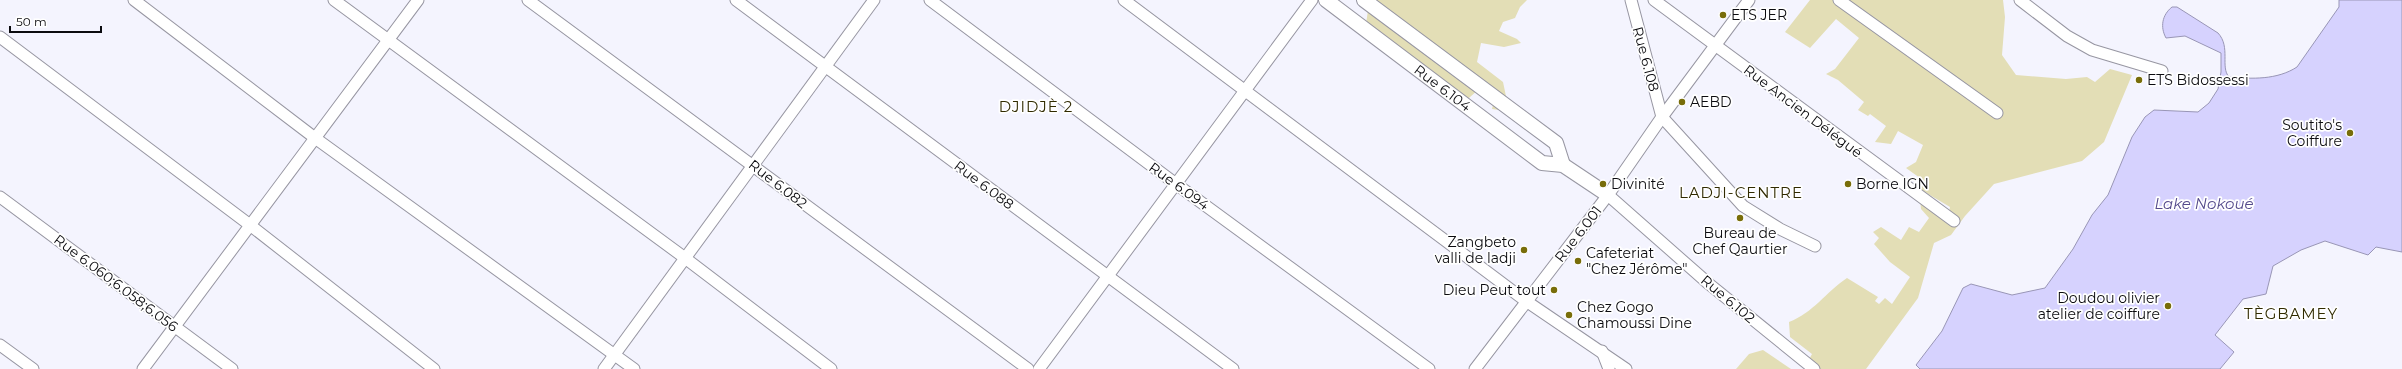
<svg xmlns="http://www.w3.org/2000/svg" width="2402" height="369" viewBox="0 0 2402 369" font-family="Montserrat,sans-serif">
  <rect width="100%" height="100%" fill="#f4f4fe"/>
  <g fill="#e3deb6">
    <polygon points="1376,0 1527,0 1520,7 1515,18 1503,22 1499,31 1517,39 1521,43 1504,47 1481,43 1477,62 1503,82 1507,101 1499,110 1492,109 1495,96 1479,89 1460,106 1364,37 1369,4"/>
    <path d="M 1810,0 L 2003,0 L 2005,17 L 2002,55 L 2016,75 L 2066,79 L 2087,77 L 2095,82 L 2110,69 L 2132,75 L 2104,142 L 2082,161 L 1994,184 L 1965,216 L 1951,235 L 1934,243 L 1918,298 L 1866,369 L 1804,369 L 1812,354 L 1790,337 L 1789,322 C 1813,313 1826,292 1847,278 L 1878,297 L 1875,301 L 1879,304 L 1885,298 L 1892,304 L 1910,277 L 1890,262 L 1874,244 L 1879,238 L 1873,232 L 1881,227 L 1901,240 L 1909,227 L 1919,232 L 1929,218 L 1921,209 L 1920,199 L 1948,219 L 1950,207 L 1918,188 L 1920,178 L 1906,168 L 1916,162 L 1923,145 L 1898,131 L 1891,144 L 1875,142 L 1886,126 L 1870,114 L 1868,116 L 1858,110 L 1864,102 L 1838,80 L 1826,74 L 1835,69 L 1859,38 L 1836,19 L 1810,48 L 1785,32 Z"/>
    <polygon points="1763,350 1791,369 1736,369 1749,354"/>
  </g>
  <path fill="#d6d2fe" stroke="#9996b6" d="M 2339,0 L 2402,0 L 2402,252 L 2376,247 L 2368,255 L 2325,241 L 2301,250 L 2273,266 L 2266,294 L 2243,299 L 2215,335 L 2234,352 L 2220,369 L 1920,369 L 1916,365 L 1942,331 L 1963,288 L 1971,284 L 2012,295 L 2045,288 L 2073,249 L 2092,215 L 2108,195 L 2132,137 L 2145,117 L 2154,110 L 2198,112 L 2209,103 L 2218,89 L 2221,72 L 2221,53 L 2185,36 L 2166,38 C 2160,27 2162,15 2172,7 L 2177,7 L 2218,33 C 2231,47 2220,67 2229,77 C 2252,79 2277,80 2297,67 L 2339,7 Z"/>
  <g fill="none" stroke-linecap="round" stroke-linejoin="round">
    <g stroke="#9796a2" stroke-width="13">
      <g id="minor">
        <polyline points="134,0 315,138 634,369"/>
        <polyline points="334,0 685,258 831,369"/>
        <polyline points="528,0 1028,369"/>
        <polyline points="736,0 1233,369"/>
        <polyline points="930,0 1176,184 1429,369"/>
        <polyline points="1124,0 1526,301 1626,369"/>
        <polyline points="1631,0 1662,117 1743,206 1780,229 1815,246"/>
        <polyline points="1654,0 1954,221"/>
        <polyline points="1839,0 1997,113"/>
        <polyline points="2020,0 2067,36 2092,50 2162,71"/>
        <polyline points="0,37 250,225 434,369"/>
        <polyline points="1608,195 1709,284 1814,369"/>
        <polyline points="0,197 232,369"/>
        <polyline points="0,345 33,369"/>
        <polyline points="1602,351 1609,369"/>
        <polyline points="143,369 418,0"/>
        <polyline points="604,369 874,0"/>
        <polyline points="1039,369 1312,0"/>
        <polyline points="1475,369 1608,195 1662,117 1749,0"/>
      </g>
    </g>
    <g stroke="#9796a2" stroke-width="16">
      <g id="tertiary">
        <path id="s1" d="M 1326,0 L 1542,163 L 1563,165 L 1608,195"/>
        <polyline points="1364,0 1556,143 1563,165"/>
      </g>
    </g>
    <use href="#minor" stroke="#fff" stroke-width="11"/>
    <use href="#tertiary" stroke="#fff" stroke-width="14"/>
  </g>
  <g fill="#786d09" stroke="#fff" stroke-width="1.5">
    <circle cx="1723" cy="15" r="4"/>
    <circle cx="2139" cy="80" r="4"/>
    <circle cx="1682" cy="102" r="4"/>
    <circle cx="2350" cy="133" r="4"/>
    <circle cx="1603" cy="184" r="4"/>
    <circle cx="1848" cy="184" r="4"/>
    <circle cx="1740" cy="218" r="4"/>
    <circle cx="1524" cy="250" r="4"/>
    <circle cx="1578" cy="261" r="4"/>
    <circle cx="1554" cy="290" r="4"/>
    <circle cx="2168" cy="306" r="4"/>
    <circle cx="1569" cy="315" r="4"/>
  </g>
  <g text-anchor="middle" stroke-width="3.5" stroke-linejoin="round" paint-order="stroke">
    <g font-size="14" fill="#0b0b0f" stroke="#fff" text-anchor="start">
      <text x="1731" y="20">ETS JER</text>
      <text x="2147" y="85">ETS Bidossessi</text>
      <text x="1690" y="107">AEBD</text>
      <text x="2342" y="130" text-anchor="end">Soutito's<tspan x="2342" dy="16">Coiffure</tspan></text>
      <text x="1611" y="189">Divinité</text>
      <text x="1856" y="189">Borne IGN</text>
      <text x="1740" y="238" text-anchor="middle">Bureau de<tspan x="1740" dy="16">Chef Qaurtier</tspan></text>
      <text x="1516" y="247" text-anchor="end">Zangbeto<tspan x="1516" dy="16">valli de ladji</tspan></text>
      <text x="1586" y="258">Cafeteriat<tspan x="1586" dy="16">"Chez Jérôme"</tspan></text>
      <text x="1546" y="295" text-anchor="end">Dieu Peut tout</text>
      <text x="2160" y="303" text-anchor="end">Doudou olivier<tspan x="2160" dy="16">atelier de coiffure</tspan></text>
      <text x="1577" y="312">Chez Gogo<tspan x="1577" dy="16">Chamoussi Dine</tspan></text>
    </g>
    <g font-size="14" fill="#0b0b0f" stroke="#fff">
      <text transform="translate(1646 59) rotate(75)" y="5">Rue 6.108</text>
      <text dy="5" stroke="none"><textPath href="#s1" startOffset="146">Rue 6.104</textPath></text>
      <text transform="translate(1803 111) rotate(37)" y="5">Rue Ancien Délégué</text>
      <text transform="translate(778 184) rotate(38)" y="5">Rue 6.082</text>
      <text transform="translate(984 185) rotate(37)" y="5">Rue 6.088</text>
      <text transform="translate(1179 186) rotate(36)" y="5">Rue 6.094</text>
      <text transform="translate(1578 234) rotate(-52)" y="5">Rue 6.001</text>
      <text transform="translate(116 283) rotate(37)" y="5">Rue 6.060;6.058;6.056</text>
      <text transform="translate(1728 299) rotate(40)" y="5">Rue 6.102</text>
    </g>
    <g font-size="15" letter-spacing="1" fill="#302a00" stroke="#fff">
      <text x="1036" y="112">DJIDJÈ 2</text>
      <text x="1741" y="198">LADJI-CENTRE</text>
      <text x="2291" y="319">TÈGBAMEY</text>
    </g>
    <g font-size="15" font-style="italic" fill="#544a8b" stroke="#fff">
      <text x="2204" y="209">Lake Nokoué</text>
    </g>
  </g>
  <path d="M10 26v6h91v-6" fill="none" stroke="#0b0b0f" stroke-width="2"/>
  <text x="16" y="26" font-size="12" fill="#0b0b0f" stroke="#ffffff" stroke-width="3" paint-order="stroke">50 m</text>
</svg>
